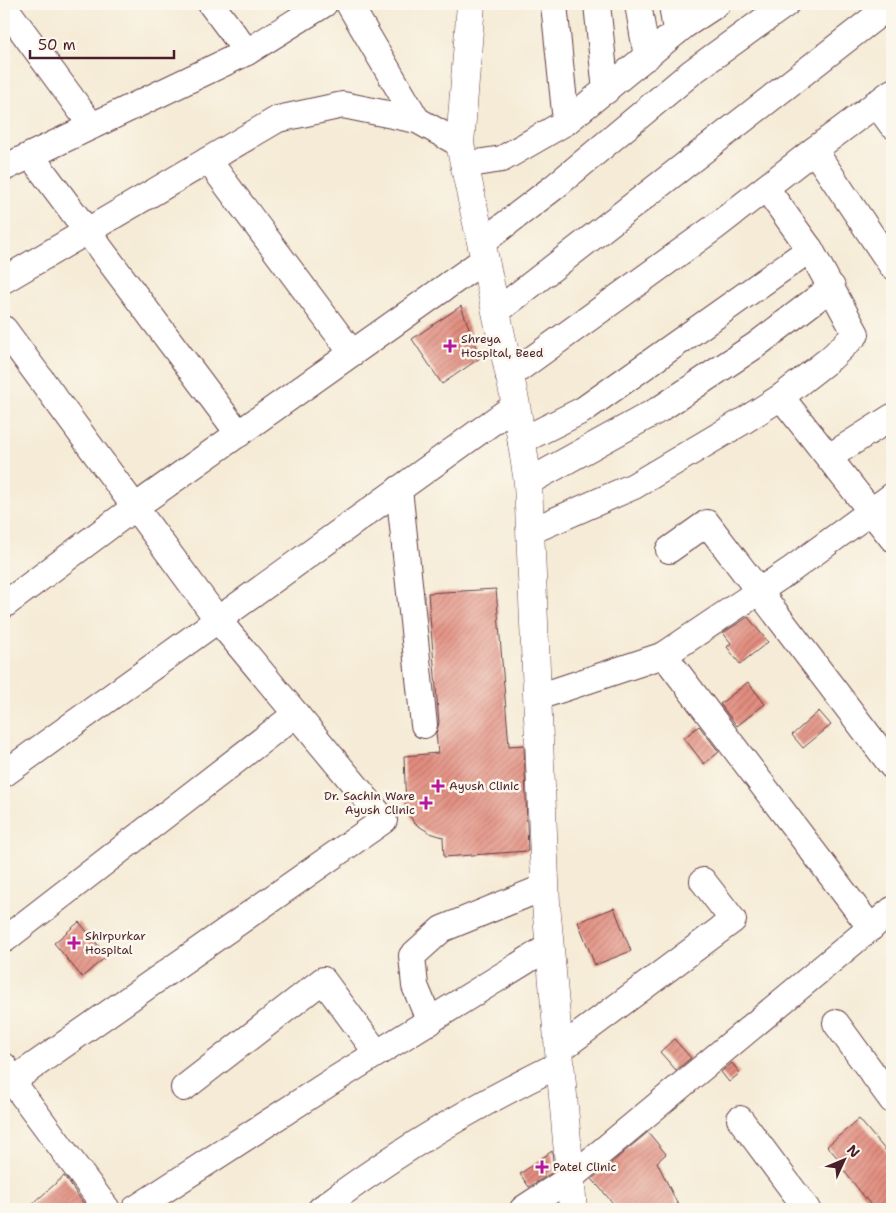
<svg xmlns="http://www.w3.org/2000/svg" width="896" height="1213" viewBox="0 0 896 1213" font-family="'Shantell Sans',sans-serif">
  <defs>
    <pattern id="building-hatch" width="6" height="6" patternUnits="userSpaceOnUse" patternTransform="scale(1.25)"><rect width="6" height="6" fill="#e28d7f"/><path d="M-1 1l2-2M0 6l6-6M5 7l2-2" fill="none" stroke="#b97368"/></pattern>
  </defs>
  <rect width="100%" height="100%" fill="#fbf7ec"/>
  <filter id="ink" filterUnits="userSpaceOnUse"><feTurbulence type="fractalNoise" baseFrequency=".02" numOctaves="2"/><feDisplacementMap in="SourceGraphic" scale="10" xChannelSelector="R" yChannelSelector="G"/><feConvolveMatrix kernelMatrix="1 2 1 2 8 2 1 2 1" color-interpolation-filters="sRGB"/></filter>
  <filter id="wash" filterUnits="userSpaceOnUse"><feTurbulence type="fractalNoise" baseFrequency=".0096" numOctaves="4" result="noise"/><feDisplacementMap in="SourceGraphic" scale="20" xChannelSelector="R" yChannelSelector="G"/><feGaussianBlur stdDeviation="1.12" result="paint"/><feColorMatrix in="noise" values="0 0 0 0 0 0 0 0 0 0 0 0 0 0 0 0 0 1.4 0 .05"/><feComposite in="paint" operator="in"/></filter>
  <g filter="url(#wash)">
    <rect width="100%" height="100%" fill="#f5ebd6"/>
    <g id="blocks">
      <g fill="url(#building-hatch)">
        <polygon points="461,306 480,358 442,384 412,339"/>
        <polygon points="496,589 509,746 524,745 528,851 444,857 443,837 430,833 414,823 406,809 404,756 438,753 436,733 439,723 428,593"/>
        <polygon points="748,617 768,642 740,664 727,647 731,643 723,633"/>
        <polygon points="748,682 765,704 737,726 720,704"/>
        <polygon points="819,711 831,725 803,748 792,735"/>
        <polygon points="699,726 719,752 704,764 684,738"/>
        <polygon points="614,908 631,951 595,965 578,922"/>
        <polygon points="79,922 107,956 82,977 54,943"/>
        <polygon points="674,1039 691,1058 676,1070 660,1052"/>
        <polygon points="732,1063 740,1073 729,1082 721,1072"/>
        <polygon points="859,1119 892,1158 892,1209 874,1209 840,1166 843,1164 827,1146"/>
        <polygon points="648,1132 666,1154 657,1162 680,1209 618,1209 592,1179"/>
        <polygon points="552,1151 554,1171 529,1187 520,1174"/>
        <polygon points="64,1176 87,1208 27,1209"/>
      </g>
    </g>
  </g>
  <g filter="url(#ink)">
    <use href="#blocks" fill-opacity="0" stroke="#643e45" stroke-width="1"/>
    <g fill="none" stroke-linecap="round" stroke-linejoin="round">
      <g stroke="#643e45" stroke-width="28">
        <g id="minor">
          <polyline points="211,4 247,52"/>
          <polyline points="349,4 417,120"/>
          <polyline points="554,4 566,122"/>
          <polyline points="597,4 606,91"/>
          <polyline points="638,4 647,57"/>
          <polyline points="672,4 676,32"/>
          <polyline points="4,6 92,126"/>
          <polyline points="876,103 892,125"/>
          <polyline points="814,150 892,266"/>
          <polyline points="31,156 239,434"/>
          <polyline points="208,160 352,353"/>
          <polyline points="464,165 502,159 566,122 685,25 717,4"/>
          <polyline points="4,168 247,52 324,4"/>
          <polyline points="481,243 553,188 692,72 786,4"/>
          <polyline points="4,280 278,119 343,105 417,120 460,144"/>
          <polyline points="496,312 892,4"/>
          <polyline points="4,329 218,620 384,820 12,1081"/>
          <polyline points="509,376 715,227 814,150 892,92"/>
          <polyline points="781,397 892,538"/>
          <polyline points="521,441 583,410 810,249 766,188"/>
          <polyline points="829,457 892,417"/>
          <polyline points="528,482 660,409 756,345 832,287"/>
          <polyline points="399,489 424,725"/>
          <polyline points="531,531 634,486 745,420 781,397 831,358 856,334 810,249"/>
          <polyline points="669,550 707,523 892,766"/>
          <polyline points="4,605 135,507 485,259"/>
          <polyline points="664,655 871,928"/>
          <polyline points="538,697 664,655 792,569 892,496"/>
          <polyline points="4,774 516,405"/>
          <polyline points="4,940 296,714"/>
          <polyline points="430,1022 415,986 412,956 442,929 545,887"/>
          <polyline points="836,1023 892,1100"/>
          <polyline points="559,1050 733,920 703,881"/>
          <polyline points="4,1066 12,1081 107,1209"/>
          <polyline points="184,1088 323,980 377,1053"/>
          <polyline points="740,1119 807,1209"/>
          <polyline points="135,1209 331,1082 550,946"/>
          <path d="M 321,1209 C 396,1152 476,1105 560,1064"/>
          <polyline points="523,1209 570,1178 892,910"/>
        </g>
      </g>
      <g stroke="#643e45" stroke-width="29">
        <polyline id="major" points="471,4 460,144 516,405 528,482 546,904 573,1209"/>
      </g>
      <use href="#minor" stroke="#fff" stroke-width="26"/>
      <use href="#major" stroke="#fff" stroke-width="28"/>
    </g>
  </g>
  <g fill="#b5179e" stroke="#fbf7ec" stroke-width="2">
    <path d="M447.5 338.5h5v5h5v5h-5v5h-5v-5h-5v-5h5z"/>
    <path d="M435.5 778.5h5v5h5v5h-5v5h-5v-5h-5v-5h5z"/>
    <path d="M423.5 795.5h5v5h5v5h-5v5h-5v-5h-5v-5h5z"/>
    <path d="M71.5 935.5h5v5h5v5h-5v5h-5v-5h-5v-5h5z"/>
    <path d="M539.5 1159.5h5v5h5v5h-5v5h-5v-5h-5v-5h5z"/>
  </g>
  <g text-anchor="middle" stroke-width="5" stroke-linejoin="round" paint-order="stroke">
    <g font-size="12" fill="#4a1f2b" stroke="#fbf7ec" text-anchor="start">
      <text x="461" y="343">Shreya<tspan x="461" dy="14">Hospital, Beed</tspan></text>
      <text x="449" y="790">Ayush Clinic</text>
      <text x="415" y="800" text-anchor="end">Dr. Sachin Ware<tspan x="415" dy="14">Ayush Clinic</tspan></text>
      <text x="85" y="940">Shirpurkar<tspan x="85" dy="14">Hospital</tspan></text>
      <text x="553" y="1171">Patel Clinic</text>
    </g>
  </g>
  <rect width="896" height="1213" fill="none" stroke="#fbf7ec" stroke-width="20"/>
  <g transform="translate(844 1160) rotate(46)" stroke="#fbf7ec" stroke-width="4" paint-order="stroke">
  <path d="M0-4L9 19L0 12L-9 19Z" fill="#4a1f2b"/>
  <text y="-8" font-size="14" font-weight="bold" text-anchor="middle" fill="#4a1f2b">N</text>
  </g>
  <path d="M30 50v8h144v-8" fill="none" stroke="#4a1f2b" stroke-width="2.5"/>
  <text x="38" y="50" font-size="15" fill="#4a1f2b" stroke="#fbf7ec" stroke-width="4" paint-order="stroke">50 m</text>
</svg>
